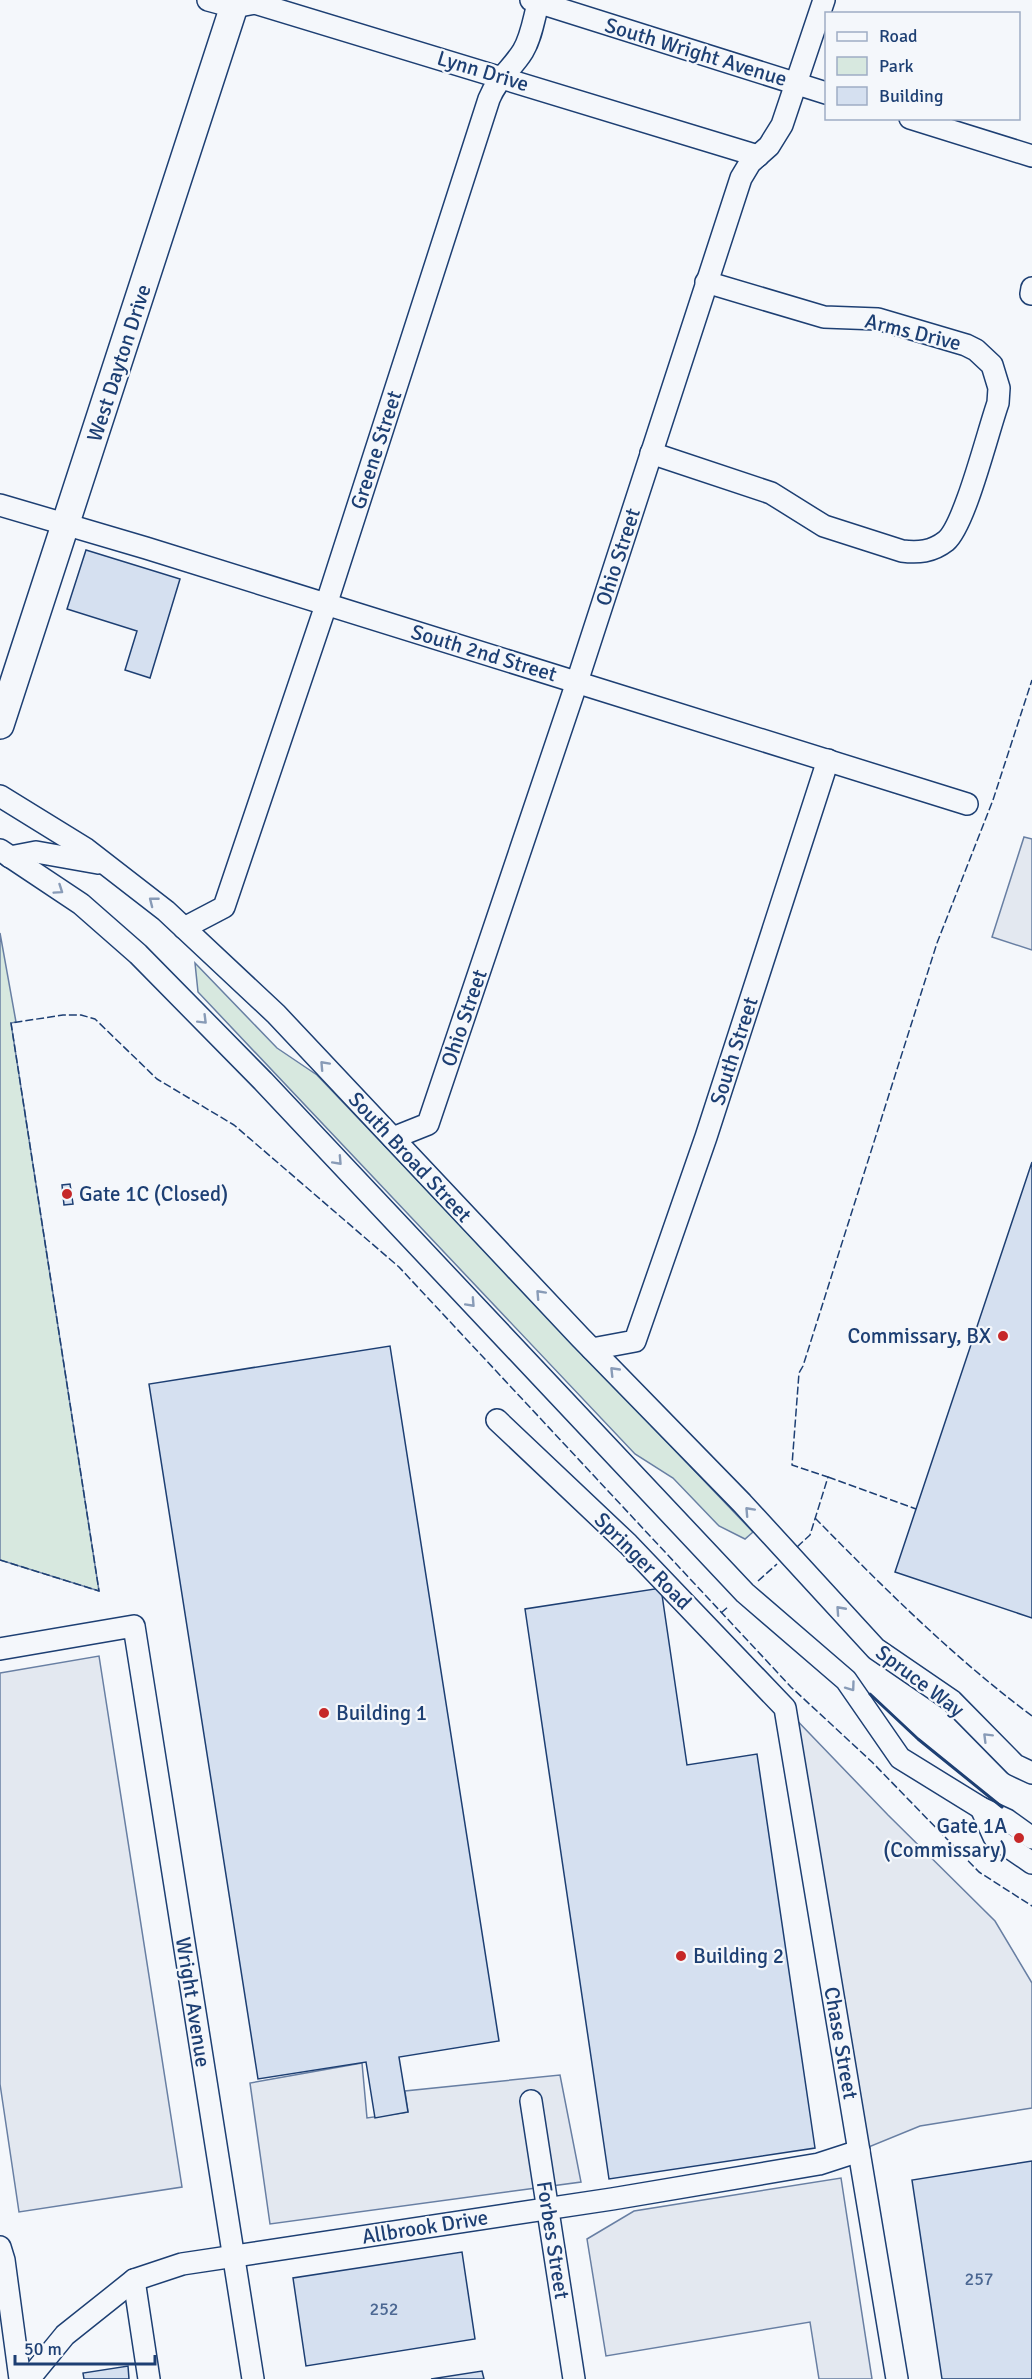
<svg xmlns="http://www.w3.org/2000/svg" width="1032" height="2379" viewBox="0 0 1032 2379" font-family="Signika,sans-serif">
  <rect width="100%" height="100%" fill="#f4f7fb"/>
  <g fill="#d7e8df" stroke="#687fa3" stroke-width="1.5">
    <polygon points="0,933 16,1022 11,1023 99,1591 0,1560"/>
    <polygon points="195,963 277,1048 317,1075 753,1532 745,1539 719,1526 673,1478 635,1454 198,992"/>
  </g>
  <g fill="#e3e8f0" stroke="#687fa3" stroke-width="1.5">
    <polygon points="1024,837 1032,839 1032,950 992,937"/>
    <polygon points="99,1656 182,2187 19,2212 0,2084 0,1673"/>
    <polygon points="785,1708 888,1815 995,1921 1032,1983 1032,2108 920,2126 859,2151"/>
    <polygon points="362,2063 367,2118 408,2112 405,2091 560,2075 581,2182 270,2224 250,2083"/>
    <polygon points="841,2178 872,2379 819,2379 810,2322 606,2356 587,2239 634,2211"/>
  </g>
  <g fill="#d5e0f0" stroke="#1d3f73" stroke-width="1.5">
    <polygon points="86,550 180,579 150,678 125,670 137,631 67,609"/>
    <polygon points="1032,1162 1032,1618 895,1572"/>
    <polygon points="70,1184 73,1204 64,1205 62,1185"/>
    <polygon points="390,1346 499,2041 399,2057 408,2112 375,2118 366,2062 258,2079 149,1384"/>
    <polygon points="661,1588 687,1765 757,1754 815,2148 609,2179 525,1609"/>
    <polygon points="1032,2161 1032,2379 942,2379 912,2180"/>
    <polygon points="462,2252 475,2339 306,2366 293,2278"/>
    <polygon points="128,2366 129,2379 84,2379 83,2373"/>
    <polygon points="482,2371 484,2379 431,2379"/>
  </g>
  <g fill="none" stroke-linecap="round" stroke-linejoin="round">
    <g stroke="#1d3f73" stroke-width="24">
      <g id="minor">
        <polyline points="208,0 234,7 255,3 758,156"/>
        <polyline points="531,0 826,93"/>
        <polyline points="910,118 1032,156"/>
        <polyline points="1031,294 1032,288"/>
        <path d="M 651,453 L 771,493 L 824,526 L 902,551 C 918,553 932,552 946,541 C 965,525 988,431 998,403 L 999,388 L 992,365 L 976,350 L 966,345 L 878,319 L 824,317 L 706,282"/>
        <polyline points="0,505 146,548 967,804"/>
        <polyline points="0,796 86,849 166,911 276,1014 580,1337 742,1503 876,1649 952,1701 1015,1765 1032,1773"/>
        <polyline points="0,850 81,904 138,954 263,1081 745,1593 846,1680 900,1758 981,1808 1007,1820 1032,1838"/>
        <polyline points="10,857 36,852 98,863"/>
        <path d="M 184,928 L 224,907 L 326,605 L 489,99 C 498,77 512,69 523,51 C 532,36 534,17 539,0"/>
        <polyline points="393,1138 428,1124 577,682 741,178 750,163 769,146 782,125 824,0"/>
        <polyline points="592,1349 635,1341 706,1137 828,760"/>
        <polyline points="497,1420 628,1544 785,1708 897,2379"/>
        <polyline points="0,1649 134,1626 253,2379"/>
        <polyline points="981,1808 994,1837 1032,1863"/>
        <polyline points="531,2101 574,2379"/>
        <polyline points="0,2247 4,2260 20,2379"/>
        <polyline points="134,2280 149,2379"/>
        <polyline points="29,2379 65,2335 134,2280 182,2264 612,2199 819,2164 859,2151"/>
      </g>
    </g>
    <g stroke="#1d3f73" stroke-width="30">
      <polyline id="major" points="0,725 236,0"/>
    </g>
    <use href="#minor" stroke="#f4f7fb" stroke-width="21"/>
    <use href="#major" stroke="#f4f7fb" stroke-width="27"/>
    <g stroke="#1d3f73" stroke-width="1.5" stroke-dasharray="8 3" stroke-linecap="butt">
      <polyline points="828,1477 916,1509"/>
      <path d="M 815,1518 C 884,1588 953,1657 1032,1716"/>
      <polyline points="797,1547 810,1535 828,1477 792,1465 799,1373 803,1366 937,943 993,800 1032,680"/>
      <polyline points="0,1560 99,1591 11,1023 63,1015 81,1015 95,1019 157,1079 234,1125 399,1267 791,1687 872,1762 979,1872 1032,1906"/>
      <polyline points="758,1581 777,1564"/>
      <polyline points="721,1613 729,1606"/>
    </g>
    <polyline stroke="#1d3f73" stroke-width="3" points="870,1694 918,1739 1002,1807"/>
  </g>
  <defs><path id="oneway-chevron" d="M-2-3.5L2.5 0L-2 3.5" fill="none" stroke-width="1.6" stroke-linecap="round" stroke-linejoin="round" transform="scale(1.5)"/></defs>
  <g stroke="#889bb7">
    <use href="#oneway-chevron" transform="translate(59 890) rotate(34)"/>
    <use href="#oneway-chevron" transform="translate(153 901) rotate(-142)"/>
    <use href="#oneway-chevron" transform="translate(203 1020) rotate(45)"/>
    <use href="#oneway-chevron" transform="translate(324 1065) rotate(-133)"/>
    <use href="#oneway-chevron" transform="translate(338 1161) rotate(47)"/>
    <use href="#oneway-chevron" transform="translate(540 1294) rotate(-133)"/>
    <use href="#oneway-chevron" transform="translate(471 1303) rotate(47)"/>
    <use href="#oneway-chevron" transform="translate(614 1371) rotate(-134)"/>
    <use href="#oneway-chevron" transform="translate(749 1511) rotate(-133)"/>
    <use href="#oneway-chevron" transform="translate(840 1610) rotate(-132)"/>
    <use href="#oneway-chevron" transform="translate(851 1687) rotate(54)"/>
    <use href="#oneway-chevron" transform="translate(987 1737) rotate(-135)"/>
  </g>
  <g fill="#c62828" stroke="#f4f7fb" stroke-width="2">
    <circle cx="67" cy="1194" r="6"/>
    <circle cx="1003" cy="1336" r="6"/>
    <circle cx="324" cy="1713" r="6"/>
    <circle cx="1019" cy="1838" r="6"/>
    <circle cx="681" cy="1956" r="6"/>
  </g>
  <g text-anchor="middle" stroke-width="4.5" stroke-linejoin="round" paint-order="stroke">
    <g font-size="18" fill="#4b6792">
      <text x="979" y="2285">257</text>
      <text x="384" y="2315">252</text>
    </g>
    <g font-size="21" fill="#1d3f73" stroke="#f4f7fb">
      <text transform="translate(696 52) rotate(17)" y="7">South Wright Avenue</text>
      <text transform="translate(483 71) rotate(17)" y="7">Lynn Drive</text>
      <text transform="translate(913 332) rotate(14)" y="7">Arms Drive</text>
      <text transform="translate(119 363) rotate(-72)" y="7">West Dayton Drive</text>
      <text transform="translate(376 450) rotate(-72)" y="7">Greene Street</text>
      <text transform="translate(618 557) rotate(-72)" y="7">Ohio Street</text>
      <text transform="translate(484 653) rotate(17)" y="7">South 2nd Street</text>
      <text transform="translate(464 1018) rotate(-71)" y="7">Ohio Street</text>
      <text transform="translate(734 1051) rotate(-72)" y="7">South Street</text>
      <text transform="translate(410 1157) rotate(47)" y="7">South Broad Street</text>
      <text transform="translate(643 1561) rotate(45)" y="7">Springer Road</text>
      <text transform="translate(920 1681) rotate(37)" y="7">Spruce Way</text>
      <text transform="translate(193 2002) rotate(81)" y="7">Wright Avenue</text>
      <text transform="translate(841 2043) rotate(80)" y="7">Chase Street</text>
      <text transform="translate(425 2227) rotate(-9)" y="7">Allbrook Drive</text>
      <text transform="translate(553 2240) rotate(81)" y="7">Forbes Street</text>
    </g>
    <g font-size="21" fill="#1d3f73" stroke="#f4f7fb" text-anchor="start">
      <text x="79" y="1201">Gate 1C (Closed)</text>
      <text x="991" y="1343" text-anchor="end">Commissary, BX</text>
      <text x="336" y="1720">Building 1</text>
      <text x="1007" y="1833" text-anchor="end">Gate 1A<tspan x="1007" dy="24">(Commissary)</tspan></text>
      <text x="693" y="1963">Building 2</text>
    </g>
  </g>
  <rect x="825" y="12" width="195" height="108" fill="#f4f7fb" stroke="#9eadc5" stroke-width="1.5"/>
  <rect x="837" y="32" width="30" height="9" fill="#f4f7fb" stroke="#9eadc5" stroke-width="1.5"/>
  <text x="879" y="42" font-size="18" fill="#1d3f73">Road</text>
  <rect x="837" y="57" width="30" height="18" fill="#d7e8df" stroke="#9eadc5" stroke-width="1.5"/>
  <text x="879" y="72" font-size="18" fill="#1d3f73">Park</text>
  <rect x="837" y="87" width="30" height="18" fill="#d5e0f0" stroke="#9eadc5" stroke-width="1.5"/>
  <text x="879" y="102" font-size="18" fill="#1d3f73">Building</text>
  <path d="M15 2355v9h140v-9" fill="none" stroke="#1d3f73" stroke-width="3"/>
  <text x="24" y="2355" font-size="18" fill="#1d3f73" stroke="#f4f7fb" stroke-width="4.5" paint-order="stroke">50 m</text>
</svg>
